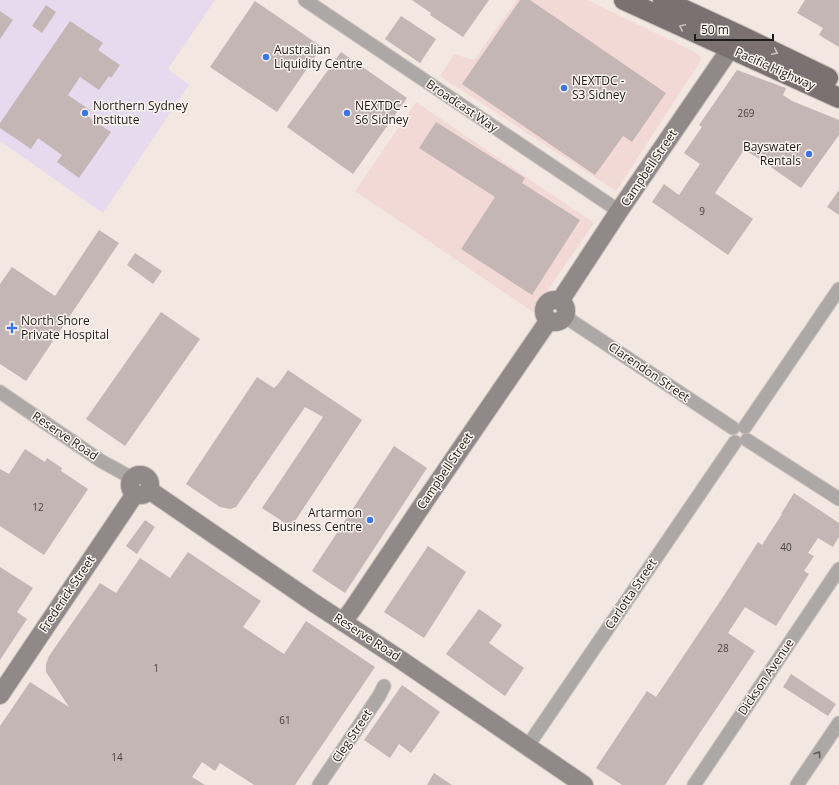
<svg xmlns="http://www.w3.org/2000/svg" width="839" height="785" viewBox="0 0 839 785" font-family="'Open Sans',sans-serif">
  <rect width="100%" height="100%" fill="#f2e7e1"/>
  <g fill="#f3d9d5">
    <polygon points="517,0 587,0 697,53 702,59 616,191 440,76 454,54 474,60"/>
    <polygon points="416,102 594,223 533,312 355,191"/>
  </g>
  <polygon fill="#e7daee" points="0,0 215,0 168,69 189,85 103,213 0,141"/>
  <g fill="#c3b6b5">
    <polygon points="412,0 489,0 463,37 430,15 431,13"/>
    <polygon points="520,0 530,0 666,93 632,142 623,136 595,175 462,84"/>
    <polygon points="805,0 839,0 839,47 819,35 823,28 797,13"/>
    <polygon points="255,1 322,47 277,112 210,67"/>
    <polygon points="46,5 56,12 42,33 32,26"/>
    <polygon points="0,11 13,20 0,39"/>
    <polygon points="401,16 436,39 420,63 385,39"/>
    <polygon points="70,21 103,43 98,50 120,65 111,78 109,76 99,90 80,77 68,95 90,110 87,116 111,132 79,178 57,162 62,155 38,138 31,149 0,128 0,123"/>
    <polygon points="341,52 407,98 353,174 287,127"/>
    <polygon points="737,70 786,88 783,95 792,101 839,120 839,135 801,188 755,156 744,150 715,193 753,219 728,255 652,202 664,184 679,195 700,164 684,153 702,127 699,125"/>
    <polygon points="436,122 525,178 522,183 580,220 532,295 461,249 495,197 419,148"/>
    <polygon points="839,190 839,215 827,207"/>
    <polygon points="99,230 119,243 26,381 0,364 0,284 12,267 55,296"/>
    <polygon points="135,253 162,271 153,284 127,265"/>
    <polygon points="161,312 200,339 125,446 86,419"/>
    <polygon points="288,370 362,420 291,527 262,508 323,417 305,407 236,507 230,509 220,507 186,484 257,377 274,388 279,383"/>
    <polygon points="394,446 427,468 345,593 312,571"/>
    <polygon points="25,449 45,462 47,458 62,468 61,471 88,489 44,555 0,526 0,469 9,474"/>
    <polygon points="794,493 839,523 839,537 833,547 818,538 808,553 814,556 804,571 809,574 776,626 745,607 728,633 755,651 665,785 622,785 596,768 647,691 656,697 725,594 758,542 762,545 782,514 781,514"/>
    <polygon points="145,520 155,527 137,554 126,546"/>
    <polygon points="428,546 466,572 424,638 384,612"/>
    <polygon points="188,552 261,601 243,627 284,654 306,621 375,667 295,785 254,785 220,763 215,771 202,762 192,777 205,785 0,785 0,726 30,682 69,707 46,672 46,664 49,656 100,583 116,593 140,558 170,578"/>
    <polygon points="0,567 33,588 17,612 27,619 0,660"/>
    <polygon points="479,609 502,625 489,643 524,668 505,696 446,654"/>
    <polygon points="791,674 836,704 828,716 783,687"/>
    <polygon points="402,685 440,712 411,753 399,744 390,758 364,740"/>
    <polygon points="434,773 452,785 427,785"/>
  </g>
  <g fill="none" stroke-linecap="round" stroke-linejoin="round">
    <g stroke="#ccc2bd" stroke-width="15">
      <g id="street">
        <polyline points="305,0 619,211"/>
        <polyline points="564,316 733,428"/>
        <polyline points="0,392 101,461 132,478"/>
        <polyline points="745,427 839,289"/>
        <polyline points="747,440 839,499"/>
        <polyline points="527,747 735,442"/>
        <polyline points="319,785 379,696 384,686"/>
        <polyline points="694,785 839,569"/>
        <polyline points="797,785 839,723"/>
      </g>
    </g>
    <g stroke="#ccc2bd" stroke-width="20">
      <g id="secondary">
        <circle cx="555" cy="311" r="11"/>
        <polyline points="560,301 619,211 730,49"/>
        <circle cx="140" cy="485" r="10"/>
        <polyline points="149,490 314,603 398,658 584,785"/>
        <polyline points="343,622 354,607 425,501 549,320"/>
        <polyline points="0,695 135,494"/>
      </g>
    </g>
    <g stroke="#ccc2bd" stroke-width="22">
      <g id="primary">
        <polyline points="624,0 839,98"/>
        <polyline points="663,0 739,35 828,78"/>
      </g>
    </g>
    <use href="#street" stroke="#ada8a8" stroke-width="13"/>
    <use href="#secondary" stroke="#908889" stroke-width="18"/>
    <use href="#primary" stroke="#7b7172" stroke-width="20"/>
  </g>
  <defs><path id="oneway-chevron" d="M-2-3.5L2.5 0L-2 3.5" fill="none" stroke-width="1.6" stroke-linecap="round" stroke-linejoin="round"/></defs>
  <g stroke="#cac0be">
    <use href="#oneway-chevron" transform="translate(682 27) rotate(-155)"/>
    <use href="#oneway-chevron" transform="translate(775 52) rotate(26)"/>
  </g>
  <use stroke="#5f5a59" href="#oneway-chevron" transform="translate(818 754) rotate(-56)"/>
  <g fill="#3c76e5" stroke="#fef5f0" stroke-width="1.5">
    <circle cx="266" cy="57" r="4"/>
    <circle cx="564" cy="88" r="4"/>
    <circle cx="85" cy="113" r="4"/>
    <circle cx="347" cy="113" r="4"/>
    <circle cx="809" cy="154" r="4"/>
    <path d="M10 322h4v4h4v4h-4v4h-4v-4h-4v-4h4z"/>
    <circle cx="370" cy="520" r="4"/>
  </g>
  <g text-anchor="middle" stroke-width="3" stroke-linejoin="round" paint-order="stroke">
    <g font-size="10" fill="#484240">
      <text x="746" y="117">269</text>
      <text x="702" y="215">9</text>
      <text x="38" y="511">12</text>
      <text x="786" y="551">40</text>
      <text x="723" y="652">28</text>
      <text x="156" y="672">1</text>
      <text x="285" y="724">61</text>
      <text x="117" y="761">14</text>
    </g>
    <g font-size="12" fill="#1f1b19" stroke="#fef5f0" text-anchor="start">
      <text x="274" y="54">Australian<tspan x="274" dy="14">Liquidity Centre</tspan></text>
      <text x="572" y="85">NEXTDC -<tspan x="572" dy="14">S3 Sidney</tspan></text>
      <text x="93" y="110">Northern Sydney<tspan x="93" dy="14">Institute</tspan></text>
      <text x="355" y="110">NEXTDC -<tspan x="355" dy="14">S6 Sidney</tspan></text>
      <text x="801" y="151" text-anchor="end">Bayswater<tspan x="801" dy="14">Rentals</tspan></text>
      <text x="21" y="325">North Shore<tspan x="21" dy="14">Private Hospital</tspan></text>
      <text x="362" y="517" text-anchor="end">Artarmon<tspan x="362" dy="14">Business Centre</tspan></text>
    </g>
    <g font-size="12" fill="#1f1b19" stroke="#fef5f0">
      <text transform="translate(775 69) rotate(24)" y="4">Pacific Highway</text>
      <text transform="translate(462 106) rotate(34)" y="4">Broadcast Way</text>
      <text transform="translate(649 168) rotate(-56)" y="4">Campbell Street</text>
      <text transform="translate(649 372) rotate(34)" y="4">Clarendon Street</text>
      <text transform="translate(65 436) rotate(34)" y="4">Reserve Road</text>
      <text transform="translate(445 471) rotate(-56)" y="4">Campbell Street</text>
      <text transform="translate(67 594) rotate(-56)" y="4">Frederick Street</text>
      <text transform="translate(631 594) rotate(-56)" y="4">Carlotta Street</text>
      <text transform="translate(367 637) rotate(33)" y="4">Reserve Road</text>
      <text transform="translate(766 677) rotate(-56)" y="4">Dickson Avenue</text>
      <text transform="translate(352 736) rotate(-56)" y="4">Cleg Street</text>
    </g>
  </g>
  <path d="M695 34v6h78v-6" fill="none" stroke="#1f1b19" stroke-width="2"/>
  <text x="701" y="34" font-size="12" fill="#1f1b19" stroke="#fef5f0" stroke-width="3" paint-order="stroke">50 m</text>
</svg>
